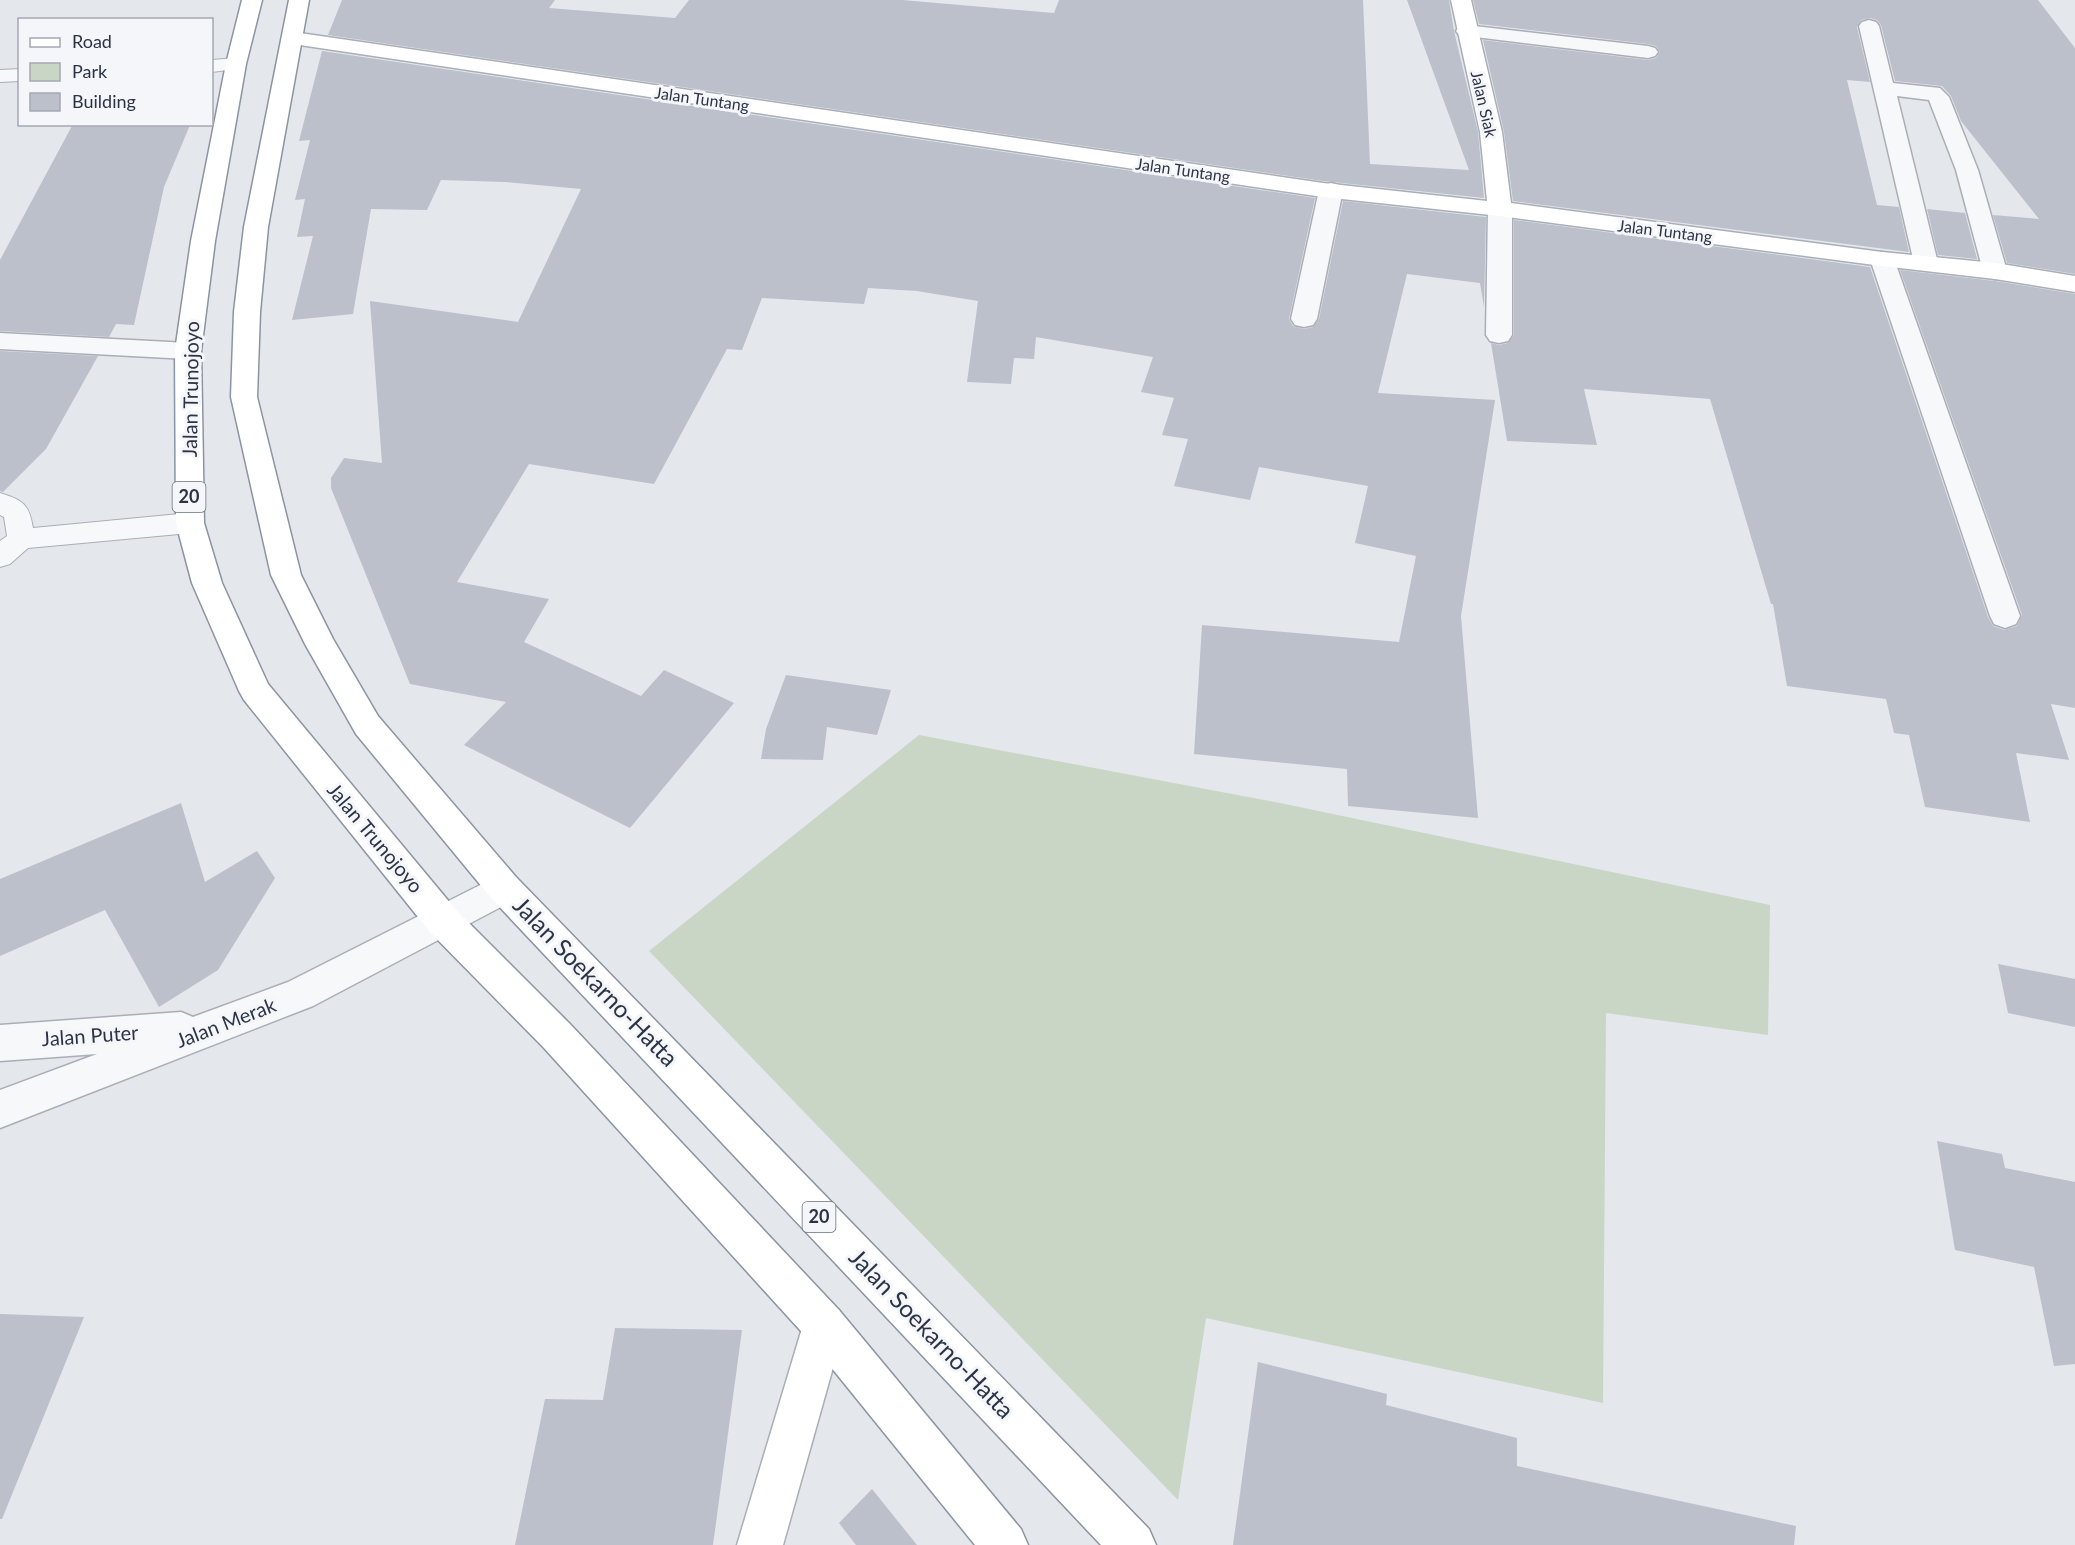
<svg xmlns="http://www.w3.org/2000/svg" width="2075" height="1545" viewBox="0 0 2075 1545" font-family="Lato,sans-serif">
  <rect width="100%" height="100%" fill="#e4e7ec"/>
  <polygon fill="#c9d6c5" points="919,735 1280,803 1770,905 1768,1035 1606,1013 1603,1403 1206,1318 1178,1500 649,951"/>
  <g fill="#bbc0ca">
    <polygon points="342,0 555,0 549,8 675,18 689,0 902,0 1054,13 1059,0 1363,0 1370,164 1469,170 1407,0 1449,0 1454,31 1478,132 1484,198 1323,181 328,35"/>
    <polygon points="1473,0 2038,0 2075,48 2075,274 2007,263 1993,215 2039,219 1961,121 1951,96 1942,86 1895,81 1881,25 1877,20 1870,18 1861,20 1857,27 1870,82 1847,80 1877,205 1899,207 1909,252 1513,201 1504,132 1483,40 1648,60 1656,58 1660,52 1656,46 1648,44 1479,24"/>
    <polygon points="322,51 1315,198 1289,319 1293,326 1304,329 1313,327 1319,319 1343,201 1486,217 1484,307 1480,283 1407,274 1378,393 1495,400 1461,616 1478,818 1348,806 1347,769 1194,754 1202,625 1399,642 1416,556 1355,543 1368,486 1259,467 1250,500 1174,486 1188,439 1162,435 1174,398 1141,392 1153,357 1036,337 1034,359 1014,358 1011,384 967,382 978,301 917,291 868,288 864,304 762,298 742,350 727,349 654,484 529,464 457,582 549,599 524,642 641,696 664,670 734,703 630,828 464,745 506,702 410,684 331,488 331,478 344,458 382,463 370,301 518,322 581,189 505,182 441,180 427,210 371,209 353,314 292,320 313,236 297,237 305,199 295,200 310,140 299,141"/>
    <polygon points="73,124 190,125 164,187 134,325 116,324 109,337 0,331 0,260"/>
    <polygon points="1927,209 1965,213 1977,259 1938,255"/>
    <polygon points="1514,220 1870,267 1988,617 1993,626 2004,630 2017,626 2022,615 1900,270 1995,281 2075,294 2075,708 2051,704 2069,760 2016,753 2030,822 1925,807 1909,735 1894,733 1886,699 1787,686 1773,604 1771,604 1710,399 1584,389 1597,445 1507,441 1491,343 1499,345 1508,343 1514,335"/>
    <polygon points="0,351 98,356 46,449 3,492 0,491"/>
    <polygon points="786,675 891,690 877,735 827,727 823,760 761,759 766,729"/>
    <polygon points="181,803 205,882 257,851 275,878 218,970 159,1007 105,910 0,956 0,879"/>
    <polygon points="1998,964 2075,979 2075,1027 2008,1013"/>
    <polygon points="1937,1141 2002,1154 2005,1168 2075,1182 2075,1364 2054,1366 2034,1267 1955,1250"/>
    <polygon points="0,1314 84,1317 2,1519 0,1519"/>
    <polygon points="615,1328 742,1330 713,1545 515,1545 545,1399 603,1400"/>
    <polygon points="1258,1362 1387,1394 1386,1405 1517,1438 1517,1466 1796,1526 1794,1545 1233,1545"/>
    <polygon points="872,1489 917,1545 856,1545 839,1523"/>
  </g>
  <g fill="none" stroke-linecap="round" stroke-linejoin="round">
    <g stroke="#a9aeb7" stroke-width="2">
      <g id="lane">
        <polygon points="236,58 243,60 246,64 243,68 212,72 212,60"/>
        <polygon points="20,69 20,81 0,82 0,70"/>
        <path d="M 0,493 C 23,500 29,504 33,528 L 190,513 L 200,516 L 204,523 L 200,530 L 190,533 L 28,548 L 10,564 L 0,567 L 0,541 L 7,536 L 4,517 L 0,515 Z"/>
      </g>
    </g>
    <g stroke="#a9aeb7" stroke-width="3">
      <g id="street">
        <polygon points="1869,20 1876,22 1879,26 1893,83 1940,88 1949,97 1978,170 2007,271 2004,276 1995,279 1986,276 1983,271 1956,170 1929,100 1897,96 1938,263 1935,268 1926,270 1917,268 1914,263 1859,26 1862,22"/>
        <polygon points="1466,25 1648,46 1655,48 1658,52 1655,56 1648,58 1459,35 1456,31 1459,27"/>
        <polygon points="1331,183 1339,185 1343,190 1317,319 1313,325 1304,327 1295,325 1291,319 1319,190 1323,185"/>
        <polygon points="1500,202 1508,204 1512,209 1512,335 1508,341 1499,343 1490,341 1486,335 1488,209 1492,204"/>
        <polygon points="1882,252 1891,254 1894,259 2020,616 2016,624 2005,628 1994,624 1990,616 1870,259 1873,254"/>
        <polygon points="0,333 188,343 197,345 201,351 197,357 188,359 0,349"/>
        <polygon points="504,873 516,877 521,888 516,899 313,1006 0,1128 0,1090 97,1054 0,1061 0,1025 181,1012 193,1017 288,982"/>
      </g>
    </g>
    <g stroke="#a9aeb7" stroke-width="3">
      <g id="secondary">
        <polygon points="1451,0 1471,0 1502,132 1511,203 1882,252 1995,263 2075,276 2075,292 1995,279 1882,266 1500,216 1323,197 293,44 286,42 283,38 286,34 293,32 1323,183 1487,201 1480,132"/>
        <polygon points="824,1304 839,1310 845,1325 783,1545 737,1545 803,1325 809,1310"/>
      </g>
    </g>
    <g stroke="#8b94a3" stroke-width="3">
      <g id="highway">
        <polygon points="242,0 262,0 246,64 215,241 201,351 204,523 222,583 268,684 456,910 570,1024 839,1310 1021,1529 1028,1545 975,1545 809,1340 544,1048 430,932 244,700 239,691 192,583 176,523 175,351 191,241 226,64"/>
        <polygon points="289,0 309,0 268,227 260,312 257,397 301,575 333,639 378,716 516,877 1149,1529 1156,1545 1101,1545 492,899 356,734 305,644 271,575 231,397 234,312 244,227"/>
      </g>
    </g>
    <use href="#lane" fill="#f7f8fa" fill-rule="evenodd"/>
    <use href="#street" fill="#f7f8fa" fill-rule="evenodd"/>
    <use href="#secondary" fill="#fff" fill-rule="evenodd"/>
    <use href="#highway" fill="#fff" fill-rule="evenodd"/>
  </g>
  <g text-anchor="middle" stroke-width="6" stroke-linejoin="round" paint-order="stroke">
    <g font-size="16" fill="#2b3445" stroke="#f4f6f9">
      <text transform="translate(702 99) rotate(8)" y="6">Jalan Tuntang</text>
      <text transform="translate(1484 104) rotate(77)" y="6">Jalan Siak</text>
      <text transform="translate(1183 170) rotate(8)" y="6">Jalan Tuntang</text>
      <text transform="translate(1665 231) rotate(7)" y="6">Jalan Tuntang</text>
    </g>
    <g fill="#f4f6f9" stroke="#676e7b" stroke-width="1.5">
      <rect x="172.5" y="482" width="33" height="30" rx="4.5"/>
      <rect x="802.5" y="1202" width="33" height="30" rx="4.5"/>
    </g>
    <g font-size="18" font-weight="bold" fill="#2b3445">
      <text x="189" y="503">20</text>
      <text x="819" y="1223">20</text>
    </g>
    <g font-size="20" fill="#2b3445" stroke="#f4f6f9">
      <text transform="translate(191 389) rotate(-89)" y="7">Jalan Trunojoyo</text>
      <text transform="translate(375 838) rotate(50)" y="7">Jalan Trunojoyo</text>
      <text transform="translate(226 1023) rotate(-21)" y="7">Jalan Merak</text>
      <text transform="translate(90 1036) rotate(-4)" y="7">Jalan Puter</text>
    </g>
    <g font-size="24" fill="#2b3445" stroke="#f4f6f9">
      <text transform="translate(595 982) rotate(46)" y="8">Jalan Soekarno-Hatta</text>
      <text transform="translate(931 1334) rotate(46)" y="8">Jalan Soekarno-Hatta</text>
    </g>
  </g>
  <rect x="18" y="18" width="195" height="108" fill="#f4f6f9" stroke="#a4a8b1" stroke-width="1.5"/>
  <rect x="30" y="38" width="30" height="9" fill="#ffffff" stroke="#a4a8b1" stroke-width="1.5"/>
  <text x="72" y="48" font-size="18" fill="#2b3445">Road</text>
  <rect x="30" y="63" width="30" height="18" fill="#c9d6c5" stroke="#a4a8b1" stroke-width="1.5"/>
  <text x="72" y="78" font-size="18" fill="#2b3445">Park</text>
  <rect x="30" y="93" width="30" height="18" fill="#bbc0ca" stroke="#a4a8b1" stroke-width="1.5"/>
  <text x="72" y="108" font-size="18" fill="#2b3445">Building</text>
</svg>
